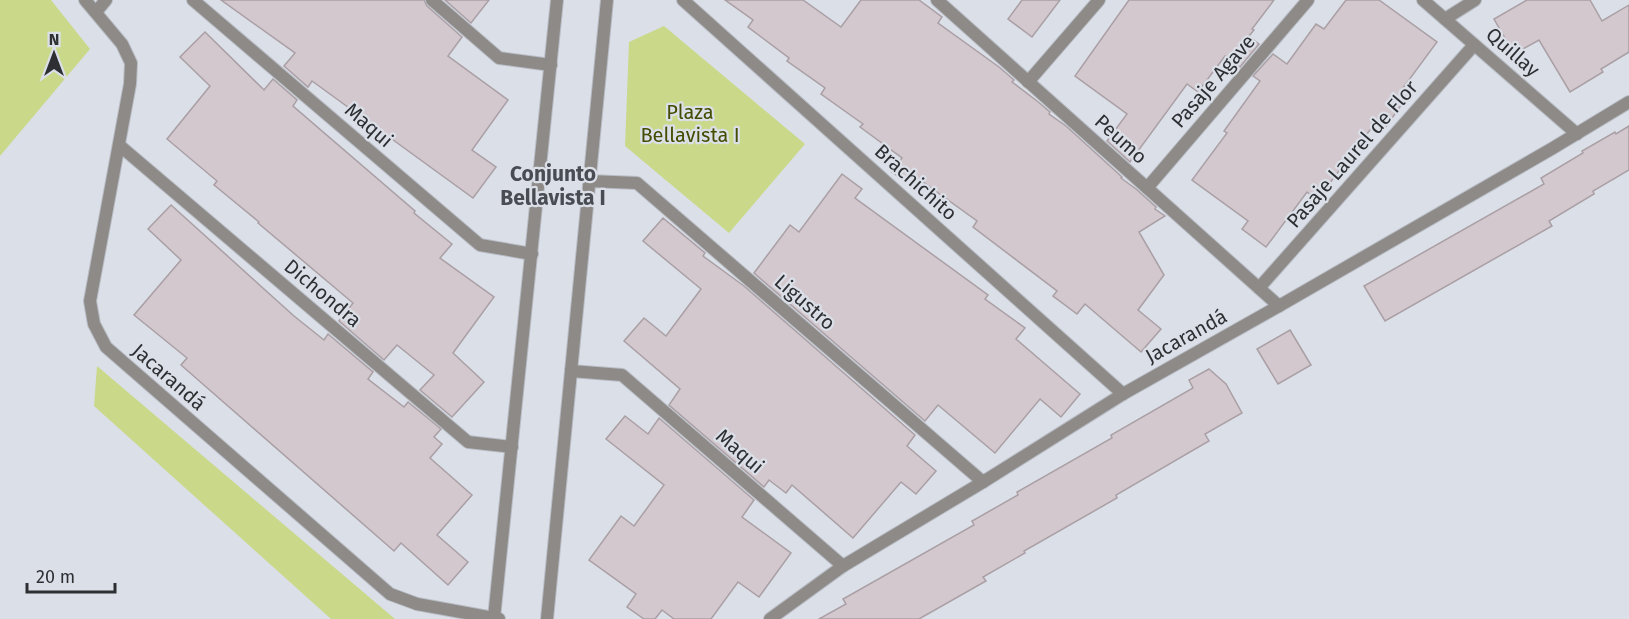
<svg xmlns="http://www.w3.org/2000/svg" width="1629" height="619" viewBox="0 0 1629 619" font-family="'Fira Sans',sans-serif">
  <rect width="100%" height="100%" fill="#dbdfe8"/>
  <g fill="#cad989">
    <polygon points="0,0 51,0 90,49 0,156"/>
    <polygon points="664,26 805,144 729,233 625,146 629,42"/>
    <polygon points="97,366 395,619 331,619 94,406"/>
  </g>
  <g fill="#d2c8cd" stroke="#a99fa4" stroke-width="1.5">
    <polygon points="221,0 424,0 427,6 462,37 448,56 508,100 472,150 496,167 473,198 312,81 308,87 284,66 295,53"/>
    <polygon points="445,0 489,0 471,23"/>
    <polygon points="725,0 803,0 841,27 861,0 919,0 942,17 938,23 999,67 1014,80 1012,82 1037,101 1050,112 1049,114 1066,126 1122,177 1121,178 1136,189 1156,207 1155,209 1165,216 1139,232 1164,275 1138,310 1161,329 1141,352 1085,304 1077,314 1053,296 1057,291 973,227 977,221 923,182 917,190 892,172 902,158 860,127 863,124 821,94 825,88 787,61 789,58 748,27 753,20"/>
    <polygon points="1022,0 1060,0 1032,37 1008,19"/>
    <polygon points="1129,0 1274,0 1252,29 1254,30 1249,36 1259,44 1240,67 1225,56 1198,92 1187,84 1130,162 1107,141 1127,114 1075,76"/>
    <polygon points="1346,0 1379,0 1437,42 1400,92 1407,97 1385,128 1376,122 1317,200 1307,192 1266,247 1242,229 1248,221 1192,180 1227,133 1224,131 1260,81 1253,76 1273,54 1287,64 1316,24 1324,29"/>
    <polygon points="1527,0 1590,0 1602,21 1629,5 1629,52 1601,69 1603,72 1570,92 1539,40 1514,54 1494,19"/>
    <polygon points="205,32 264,90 273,79 297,100 293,106 415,211 414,213 452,244 440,258 494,297 453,353 484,382 452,417 420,390 434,375 397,345 384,360 339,321 353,303 258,223 259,222 214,185 217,181 167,139 210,86 180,57"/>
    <polygon points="1629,126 1629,170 1593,191 1594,194 1549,221 1552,226 1385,321 1364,286 1544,184 1541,178 1583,153 1582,151 1615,132 1616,134"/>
    <polygon points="842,174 862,189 855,198 988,295 985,299 1025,328 1016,339 1080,394 1061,417 1040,399 995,453 938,405 925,421 754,273 790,225 799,232"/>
    <polygon points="171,205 294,316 324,340 328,334 373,372 368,379 404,407 408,402 441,429 434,437 442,444 430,458 472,495 437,535 468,562 448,585 401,543 394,551 181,365 187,358 134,315 181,260 148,229"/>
    <polygon points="663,218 705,253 703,256 744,286 915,435 907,446 936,471 916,494 901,482 853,538 792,485 786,493 769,480 764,487 669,405 680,389 624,341 644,318 666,336 701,289 643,241"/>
    <polygon points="1290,330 1311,365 1278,384 1257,349"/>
    <polygon points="1209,369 1226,384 1242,413 1205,434 1209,441 1116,495 1117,498 1024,551 1025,553 983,577 986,581 919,619 819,619 846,604 843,599 974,525 972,521 1018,495 1017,492 1112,438 1111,435 1193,388 1189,380"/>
    <polygon points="625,416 648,434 659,418 754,500 742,517 791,553 759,597 738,582 711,619 674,619 662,610 655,619 644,619 627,607 636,594 589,560 621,516 634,526 664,485 606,439"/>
  </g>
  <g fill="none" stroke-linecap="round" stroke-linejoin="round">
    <g stroke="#b8bcc4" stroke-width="14">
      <g id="minor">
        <polyline points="85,0 122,44 131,63 130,84 90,301 94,324 106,347 390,594 417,604 499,619"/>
        <polyline points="193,0 480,245 532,254"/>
        <polyline points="432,0 499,58 551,65"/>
        <polyline points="683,0 1123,394"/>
        <polyline points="937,0 1279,306"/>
        <polyline points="1423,0 1577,134"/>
        <polyline points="96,12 106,0"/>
        <polyline points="1445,19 1475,0"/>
        <polyline points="1028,82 1099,0"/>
        <polyline points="119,145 468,442 512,447"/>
        <polyline points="589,181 637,183 983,482"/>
        <polyline points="1147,188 1308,0"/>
        <polyline points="1259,288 1474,45"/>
        <polyline points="571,371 622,375 843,566"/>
        <polyline points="494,618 557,0"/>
        <polyline points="547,619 607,0"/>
        <polyline points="770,619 843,566 983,482 1123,394 1279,306 1553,148 1629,102"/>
      </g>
    </g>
    <use href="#minor" stroke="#8d8a87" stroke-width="12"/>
  </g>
  <g text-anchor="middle" stroke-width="4.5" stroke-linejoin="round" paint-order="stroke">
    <g font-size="20" fill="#2d2f32" stroke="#dbdfe8">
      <text transform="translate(1513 52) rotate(41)" y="7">Quillay</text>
      <text transform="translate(1213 81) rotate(-49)" y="7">Pasaje Agave</text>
      <text transform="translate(369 125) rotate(41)" y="7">Maqui</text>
      <text transform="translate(1121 139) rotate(42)" y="7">Peumo</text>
      <text transform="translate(1352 154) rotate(-49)" y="7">Pasaje Laurel de Flor</text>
      <text transform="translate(916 182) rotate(42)" y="7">Brachichito</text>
      <text transform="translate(323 293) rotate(40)" y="7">Dichondra</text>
      <text transform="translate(805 302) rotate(41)" y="7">Ligustro</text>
      <text transform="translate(1186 336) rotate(-29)" y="7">Jacarandá</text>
      <text transform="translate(169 377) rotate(41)" y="7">Jacarandá</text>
      <text transform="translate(740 451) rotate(41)" y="7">Maqui</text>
    </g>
    <g font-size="20" fill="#434c00" stroke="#dbdfe8">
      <text x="690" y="119">Plaza<tspan x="690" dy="23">Bellavista I</tspan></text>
    </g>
    <g font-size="21" font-weight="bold" fill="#4a4c54" stroke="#dbdfe8">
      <text x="553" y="181">Conjunto<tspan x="553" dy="24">Bellavista I</tspan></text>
    </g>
  </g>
  <g transform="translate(54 54)" stroke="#dbdfe8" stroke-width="4.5" paint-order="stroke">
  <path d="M0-4.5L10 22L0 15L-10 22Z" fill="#2d2f32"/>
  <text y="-9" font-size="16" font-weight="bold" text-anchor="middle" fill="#2d2f32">N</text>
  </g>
  <path d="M27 583v9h88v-9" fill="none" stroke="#2d2f32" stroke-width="3"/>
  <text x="36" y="583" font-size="18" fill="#2d2f32" stroke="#dbdfe8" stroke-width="4.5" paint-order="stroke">20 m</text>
</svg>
